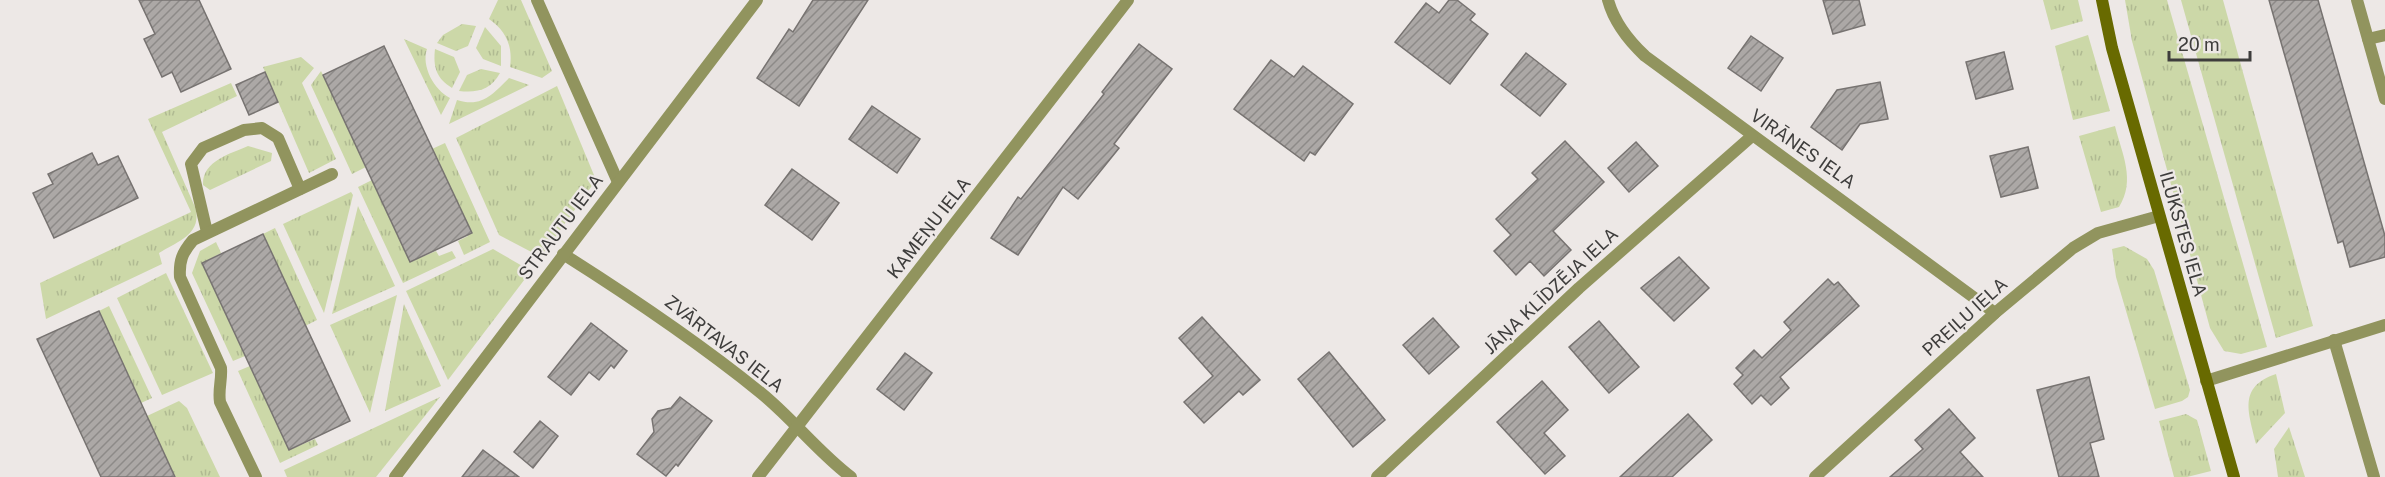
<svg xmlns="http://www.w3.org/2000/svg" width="2385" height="477" viewBox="0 0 2385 477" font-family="'Public Sans',sans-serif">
  <defs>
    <pattern id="grass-tufts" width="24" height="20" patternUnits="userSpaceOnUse" patternTransform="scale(1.5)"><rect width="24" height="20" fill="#ccd8a8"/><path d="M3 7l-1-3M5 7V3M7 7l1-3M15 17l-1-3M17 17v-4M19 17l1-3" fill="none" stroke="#b0ba92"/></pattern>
    <pattern id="building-hatch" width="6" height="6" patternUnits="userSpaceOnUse" patternTransform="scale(1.5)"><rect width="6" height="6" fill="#aca8a6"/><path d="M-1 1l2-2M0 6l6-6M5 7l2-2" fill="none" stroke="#8d8a88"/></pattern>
  </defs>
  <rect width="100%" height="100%" fill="#ede8e6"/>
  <g fill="url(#grass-tufts)">
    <path d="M 498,0 L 521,0 L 552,71 L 542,78 L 510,67 C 513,46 506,31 489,19 Z"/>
    <polygon points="2043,0 2078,0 2083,21 2051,30"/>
    <polygon points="2125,0 2167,0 2267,347 2241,354 2224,351 2210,328 2132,41"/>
    <polygon points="2181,0 2223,0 2313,326 2276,338"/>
    <polygon points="462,24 476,26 468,46 456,51 437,43 443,35"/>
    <polygon points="485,27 501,46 501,66 483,59 476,48"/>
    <polygon points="2088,35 2110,111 2073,120 2055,46"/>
    <path d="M 404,39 L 427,49 C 421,66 434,90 450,98 L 441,115 Z"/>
    <path d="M 435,49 L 454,57 L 460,72 L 452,88 C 436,78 433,67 435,49 Z"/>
    <polygon points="301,57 314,68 302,83 336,159 309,173 263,67"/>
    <path d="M 481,69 L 500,73 C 491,90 477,93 459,91 L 467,75 Z"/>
    <polygon points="321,71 366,167 352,174 311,85"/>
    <path d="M 509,78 L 529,85 L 449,124 L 457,100 C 482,108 493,94 509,78 Z"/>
    <path d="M 231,83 L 237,96 L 162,132 L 195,207 C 203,234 178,241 159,253 L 162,264 L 46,319 L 40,283 L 191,212 L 148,119 Z"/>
    <polygon points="557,86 596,180 541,257 499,235 456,138"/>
    <path d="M 2115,126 C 2122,154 2136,180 2119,207 L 2101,212 L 2079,136 Z"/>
    <polygon points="445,143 490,242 464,255 458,241 468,236 432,149"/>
    <path d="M 248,146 L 272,153 L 271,161 L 210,190 L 203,185 C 202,161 230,154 248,146 Z"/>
    <polygon points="372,180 410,262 436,251 439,256 452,251 456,258 403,283 358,187"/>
    <polygon points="351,192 353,195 324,313 283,224"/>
    <polygon points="358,206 395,286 332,314"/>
    <polygon points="275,228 317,320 305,326 263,234"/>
    <polygon points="216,242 221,253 202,263 245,356 233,361 192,273 200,251"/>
    <polygon points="2124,246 2147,259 2154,270 2190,390 2188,397 2182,401 2155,409 2116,277 2112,249"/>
    <polygon points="493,249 531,271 448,380 406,291"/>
    <polygon points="166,273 213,373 162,395 117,298"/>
    <polygon points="397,295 370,413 330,325"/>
    <polygon points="404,304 441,386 385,411"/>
    <polygon points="109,306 152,398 141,403 99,311"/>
    <polygon points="250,366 289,450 315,439 318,445 280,463 238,371"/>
    <path d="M 2276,374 L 2285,413 L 2256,444 C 2249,413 2237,387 2276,374 Z"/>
    <polygon points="440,397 376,477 287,477 284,470"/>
    <polygon points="179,401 187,408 220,477 175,477 147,416"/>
    <polygon points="2186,414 2197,420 2211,471 2187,477 2174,477 2159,421"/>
    <polygon points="2289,427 2305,477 2278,477 2274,449"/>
  </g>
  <g fill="url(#building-hatch)" stroke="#777371" stroke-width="1.5">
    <polygon points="139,0 199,0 231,69 181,92 172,72 162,77 144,39 155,34"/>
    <polygon points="813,0 868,0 799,106 757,78 789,29 793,32"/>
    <polygon points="1449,0 1457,0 1475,14 1470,20 1488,34 1450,84 1395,42 1426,3 1439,13"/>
    <polygon points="1823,0 1859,0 1865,25 1833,34"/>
    <polygon points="2269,0 2318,0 2385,236 2385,257 2350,267 2343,241 2338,243"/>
    <polygon points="1751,36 1783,58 1761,91 1728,68"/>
    <polygon points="1139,44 1172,69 1114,144 1119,148 1078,199 1063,187 1018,255 991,238 1018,197 1021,199 1104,94 1102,92"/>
    <polygon points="384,46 472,233 410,262 323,75"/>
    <polygon points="2004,52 2013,89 1976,99 1966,62"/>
    <polygon points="1526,53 1566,84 1540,116 1501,85"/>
    <polygon points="1271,60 1294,77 1303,66 1353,104 1315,155 1310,152 1304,161 1234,109"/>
    <polygon points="265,72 278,102 249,115 236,85"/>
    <polygon points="1880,82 1888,119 1860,124 1842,150 1811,127 1837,90"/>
    <polygon points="872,106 920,139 897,173 849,139"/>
    <polygon points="1565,141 1604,182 1553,231 1571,250 1544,276 1530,261 1516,275 1494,251 1511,235 1496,219 1538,179 1532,173"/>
    <polygon points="1636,142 1658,166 1629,192 1608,168"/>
    <polygon points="2028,147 2038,188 2001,197 1990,156"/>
    <polygon points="92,153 98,165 118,156 138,198 54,238 33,193 53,184 48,174"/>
    <polygon points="792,169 839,203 812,240 765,205"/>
    <polygon points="263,234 350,421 289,450 202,263"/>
    <polygon points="1679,257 1709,288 1674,321 1641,288"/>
    <polygon points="1828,279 1834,285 1838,282 1859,306 1780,377 1789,388 1771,405 1761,395 1752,404 1734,384 1743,375 1736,368 1754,350 1762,358 1791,330 1784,322"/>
    <polygon points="99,311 147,416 175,477 101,477 83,438 37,339"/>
    <polygon points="1202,317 1260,380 1243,395 1239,391 1204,423 1184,402 1213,376 1179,338"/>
    <polygon points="1433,318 1459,347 1429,374 1403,345"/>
    <polygon points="1599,321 1639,367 1609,393 1569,347"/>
    <polygon points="591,323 627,351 614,368 611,365 599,380 589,372 571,395 548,377"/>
    <polygon points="1329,352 1385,420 1353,447 1298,379"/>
    <polygon points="905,353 932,373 904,410 877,389"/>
    <polygon points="2089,377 2104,439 2090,443 2099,477 2059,477 2037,390"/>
    <polygon points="1542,381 1568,410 1544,433 1565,456 1545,474 1497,422"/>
    <polygon points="680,397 712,421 678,466 676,464 666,476 637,454 654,432 652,419 658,411 671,408"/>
    <polygon points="1949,409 1975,438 1960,452 1983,477 1890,477 1923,449 1915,440"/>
    <polygon points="1688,414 1712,440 1672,477 1620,477"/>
    <polygon points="540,421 558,436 533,468 514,452"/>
    <polygon points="483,450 519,477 462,477"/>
  </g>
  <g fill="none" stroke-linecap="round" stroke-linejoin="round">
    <g stroke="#91945e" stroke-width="12">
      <polyline points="537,0 618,182"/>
      <path d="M 1608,0 C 1614,22 1629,41 1645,56 L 1995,313"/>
      <polyline points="2357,0 2385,99"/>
      <polyline points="2368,39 2385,35"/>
      <polyline points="207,232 191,164 203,148 244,130 262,128 278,138 300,189"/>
      <path d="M 563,254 C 631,297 698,342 761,393 C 793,419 818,452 851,477"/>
      <polyline points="2334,340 2374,477"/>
      <polyline points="2206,381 2385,325"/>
      <path d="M 256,477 L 220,402 C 218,389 222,381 221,368 L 180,277 C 179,261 182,253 193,240 L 332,174"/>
      <polyline points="395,477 757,0"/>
      <polyline points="758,477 1128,0"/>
      <polyline points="1377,477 1579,288 1752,136"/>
      <polyline points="1815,477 1995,313 2073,248 2098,233 2159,216"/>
    </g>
    <polyline stroke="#686a00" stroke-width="12" points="2102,0 2112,48 2234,477"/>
  </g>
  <g text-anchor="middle" stroke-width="4.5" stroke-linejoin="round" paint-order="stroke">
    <g font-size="18" fill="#3e3d3c" stroke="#ede8e6">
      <text transform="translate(1803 149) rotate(35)" y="6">VIRĀNES IELA</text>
      <text transform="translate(561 227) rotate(-53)" y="6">STRAUTU IELA</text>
      <text transform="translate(929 228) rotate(-52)" y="6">KAMEŅU IELA</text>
      <text transform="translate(2183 234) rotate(74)" y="6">ILŪKSTES IELA</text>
      <text transform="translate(1551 291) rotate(-43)" y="6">JĀŅA KLĪDZĒJA IELA</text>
      <text transform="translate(1965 317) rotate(-42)" y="6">PREIĻU IELA</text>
      <text transform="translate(724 344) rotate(38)" y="6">ZVĀRTAVAS IELA</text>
    </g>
  </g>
  <path d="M2169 51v9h81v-9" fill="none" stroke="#3e3d3c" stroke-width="3"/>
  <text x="2178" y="51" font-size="18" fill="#3e3d3c" stroke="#ede8e6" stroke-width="4.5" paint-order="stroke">20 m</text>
</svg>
